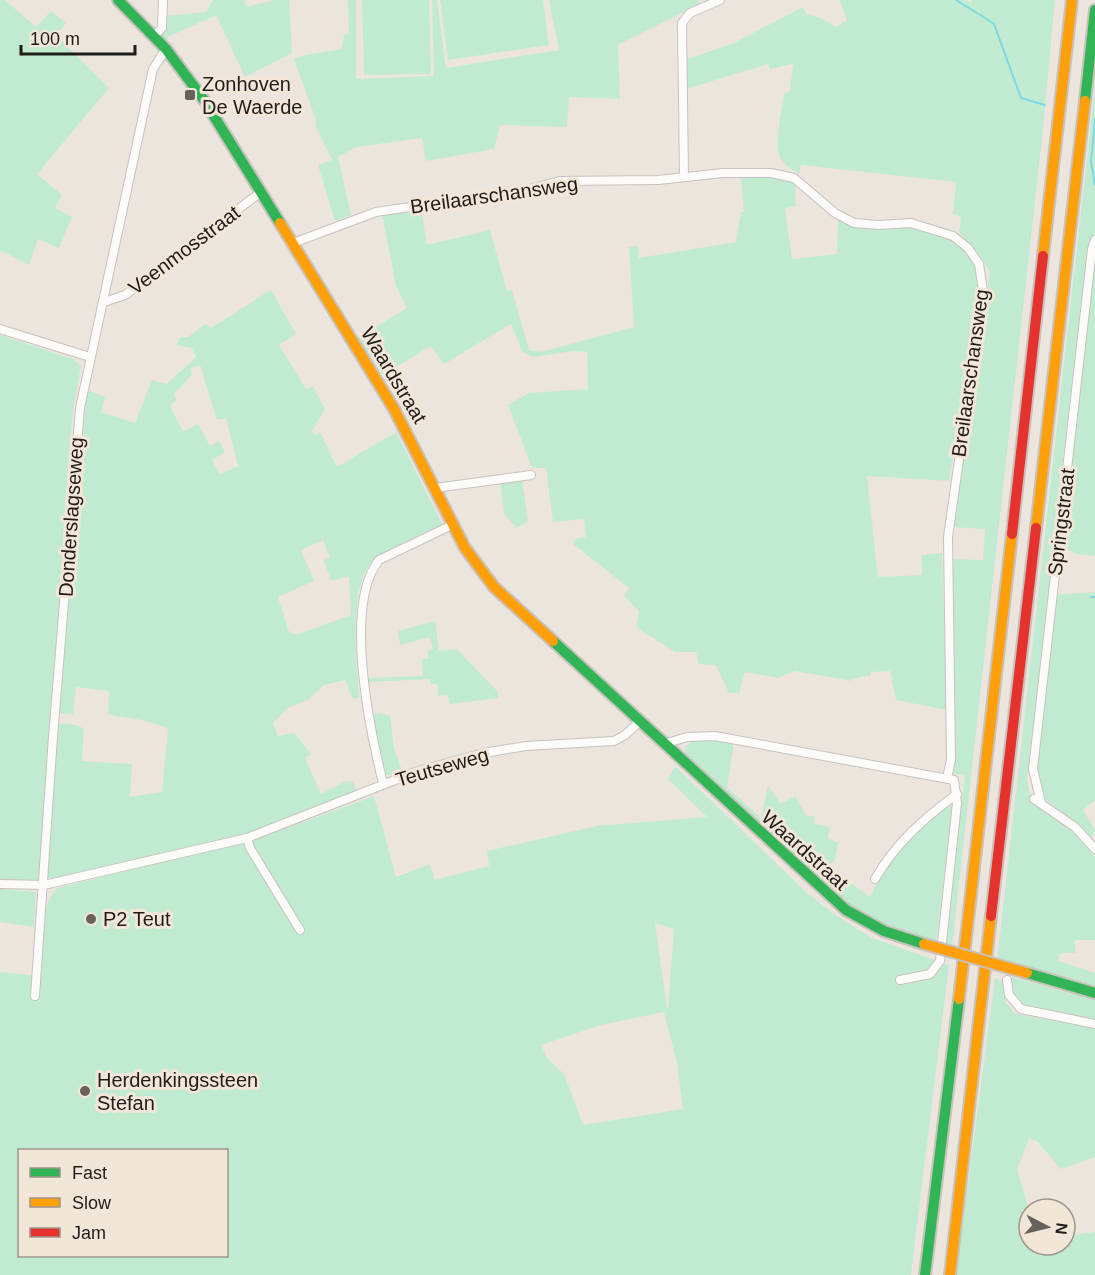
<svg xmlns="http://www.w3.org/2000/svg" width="1095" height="1275" viewBox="0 0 1095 1275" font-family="Arial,sans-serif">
  <rect width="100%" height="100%" fill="#ece5de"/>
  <g fill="#c1ebd1" fill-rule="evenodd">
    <polygon points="0,0 5,0 36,27 51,11 66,23 56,35 109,88 37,174 62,195 55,208 72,217 59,248 38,239 29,265 0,250"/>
    <polygon points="213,0 245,0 246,7 275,0 289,0 292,53 245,77 216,15 168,37 166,44 162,35 165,16 206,12"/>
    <polygon points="348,0 356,0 356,79 434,76 432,0 437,0 446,68 559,50 549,0 698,0 700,4 618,45 620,99 569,97 567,127 500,125 494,149 426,161 422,138 356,147 338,157 351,215 335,221 318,165 332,160 315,125 317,123 294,59 305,55 342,49 344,35 349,34"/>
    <polygon points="362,0 429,0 431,74 364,75"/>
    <polygon points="440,0 543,0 549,45 448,60"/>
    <path d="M 840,0 L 967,0 L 971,3 L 972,0 L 1055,0 L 1042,139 L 952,947 L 944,946 L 965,775 L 954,774 L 952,764 L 951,559 L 983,560 L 985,529 L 951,527 L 990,272 L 979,254 L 959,232 L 961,217 L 953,214 L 956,182 L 801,165 L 799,174 C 793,170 785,166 781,159 C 773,147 782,109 784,94 L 790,91 L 793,64 L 770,69 L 768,64 L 686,89 L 685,60 L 734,43 L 803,7 L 806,14 L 821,18 L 836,27 L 847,20 Z"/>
    <polygon points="1095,88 1095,233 1092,239 1067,424 1027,780 1032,802 1073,832 1095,857 1095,940 1075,940 1075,953 1060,953 1058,961 1095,973 1095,989 997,961"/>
    <polygon points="766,175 795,183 796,206 785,208 792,259 837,254 838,220 862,227 906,224 958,243 975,261 979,283 977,305 949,481 867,476 878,577 922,575 922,555 942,553 947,710 896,700 890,671 871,672 871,675 852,679 852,681 795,671 778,678 745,672 739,693 729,693 716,665 699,664 696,652 675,652 636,627 639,611 624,596 629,588 573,544 575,539 586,537 584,519 553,522 546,468 532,468 508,405 529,393 588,389 587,352 573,351 533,357 522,351 511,324 444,364 431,346 379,377 356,339 407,308 396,286 382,214 421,208 427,245 490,230 507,291 512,290 529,350 541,352 634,327 629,247 638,246 639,258 736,242 741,212 744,212 741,179 744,176"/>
    <polygon points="1095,249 1095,556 1076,554 1060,545"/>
    <path d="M 271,290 L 296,334 L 279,345 L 306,389 L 313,386 L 325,409 L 312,431 L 315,436 L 320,432 L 337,467 L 396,432 L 442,523 L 440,526 C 419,537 391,546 373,561 C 348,584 357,665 359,698 L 352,698 L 345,680 L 324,685 L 308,700 L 287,708 L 273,723 L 278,736 L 294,733 L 311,754 L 305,758 L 321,794 L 346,781 L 353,782 L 357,791 L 249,833 L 58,878 L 48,878 L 45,873 L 44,885 L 0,881 L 0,335 L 73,359 L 81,366 L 73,410 L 65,508 L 45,865 L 57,723 L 77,725 L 84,729 L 82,761 L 132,764 L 130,797 L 162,792 L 168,728 L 142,720 L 108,715 L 109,691 L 76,687 L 73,714 L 59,713 L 87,390 L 105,397 L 101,412 L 135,423 L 152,380 L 167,384 L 196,357 L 192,348 L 176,345 L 180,337 L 188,337 L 206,324 L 211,328 ZM 200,365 L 217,420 L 226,418 L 238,466 L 220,474 L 212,460 L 225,452 L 219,441 L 210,446 L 198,424 L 183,431 L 170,406 L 177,400 L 174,394 L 192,375 L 191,368 ZM 323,540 L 330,558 L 324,560 L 331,581 L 349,576 L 351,615 L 296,635 L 289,632 L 278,597 L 314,581 L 301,550 Z"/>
    <polygon points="522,479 528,521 517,528 504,514 500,481"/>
    <polygon points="1095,592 1095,800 1083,810 1095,830 1092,839 1073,820 1043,798 1036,770 1055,595"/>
    <polygon points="435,621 439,651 457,649 498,692 498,698 450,704 448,695 438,696 437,684 430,684 430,679 368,682 367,678 423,676 422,659 428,659 428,651 433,649 430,637 400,645 398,631"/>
    <polygon points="380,713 390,716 394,748 402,771 394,775 385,775 371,715"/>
    <polygon points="706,739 734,743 727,787 761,818 768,786 781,804 795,796 806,815 815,817 814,824 830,827 828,838 838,843 835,860 828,866 870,897 885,867 906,838 954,800 936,942 874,922 846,906 689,760 685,754 686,746 693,741"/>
    <path d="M 675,766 L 806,892 L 834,914 L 872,938 L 949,965 L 911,1275 L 0,1275 L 0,972 L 39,976 C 41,947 37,912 57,888 L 260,838 L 374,796 L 396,877 L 430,864 L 435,880 L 489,866 L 487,851 L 597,826 L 707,817 L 668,779 ZM 655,923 L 674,929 L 668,1008 L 667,1008 ZM 664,1012 L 677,1063 L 683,1109 L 583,1125 L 564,1074 L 547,1058 L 541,1045 L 601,1025 ZM 20,1150 L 226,1150 L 226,1256 L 20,1256 Z"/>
    <polygon points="0,889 36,892 34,927 0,922"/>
    <polygon points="1011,977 1095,1000 1095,1022 1020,1005 1012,992"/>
    <polygon points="995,978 1004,982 1006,1002 1015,1014 1095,1028 1095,1157 1061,1169 1037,1141 1029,1139 1017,1169 1029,1210 1029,1245 1065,1245 1065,1236 1095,1232 1095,1275 956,1275"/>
  </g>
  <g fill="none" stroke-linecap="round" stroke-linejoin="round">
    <g stroke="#7cd9e4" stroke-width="2">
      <polyline points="956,0 977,13"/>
      <polyline points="979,14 994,24 1021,98 1045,105"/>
      <polyline points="1095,119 1091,162 1095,185"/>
      <polyline points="1091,597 1095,597"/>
    </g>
    <g stroke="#c7c2bc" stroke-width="10">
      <g id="street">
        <polyline points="154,36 162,28 163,0"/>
        <polyline points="684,177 682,23 690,13 720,0"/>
        <polyline points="293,243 376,212 525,190 560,181 658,180 723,173 771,173 794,178 835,213 854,223 879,225 911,223 953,236 968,248 979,264 983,291 948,537 951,760 947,778"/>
        <polyline points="104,302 125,295 261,192"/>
        <polyline points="0,329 90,357"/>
        <polyline points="435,488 531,475"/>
        <polyline points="664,744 687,737 715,736 954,780 957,803 940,961 930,974 900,980"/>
        <path d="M 383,783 C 370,731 343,605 379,560 L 452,525"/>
        <polyline points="1034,799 1075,827 1095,849"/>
        <polyline points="1041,803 1033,769 1092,249 1095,240"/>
        <polyline points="247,838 250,848 300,930"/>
        <path d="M 875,879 C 895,844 924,818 957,794"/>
        <polyline points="0,884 44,885 247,838 418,771 484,753 526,746 614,741 625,735 639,722"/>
        <polyline points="1007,980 1009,995 1021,1009 1095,1024"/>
        <polyline points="35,996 53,737 80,408 153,69 166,49"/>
      </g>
    </g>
    <g stroke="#c7c2bc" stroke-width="14">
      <g id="fast">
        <polyline points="118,0 166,49 204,100 280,223"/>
        <polyline points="1085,101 1095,10"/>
        <polyline points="553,641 846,910 884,931 924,944"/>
        <polyline points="1027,973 1095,993"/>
        <polyline points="925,1275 959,999"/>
      </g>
    </g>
    <g stroke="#c7c2bc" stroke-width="14">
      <g id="slow">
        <polyline points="280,223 394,409 465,548 494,587 553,641"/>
        <polyline points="1043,256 1072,0"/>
        <polyline points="1036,528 1085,101"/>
        <polyline points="959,999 1012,534"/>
        <polyline points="950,1275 991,916"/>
      </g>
    </g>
    <g stroke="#c7c2bc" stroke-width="14">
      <g id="jam">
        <polyline points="1012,534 1043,256"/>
        <polyline points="991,916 1036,528"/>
      </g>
    </g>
    <use href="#street" stroke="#fcfbfa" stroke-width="8"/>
    <use href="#fast" stroke="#30b455" stroke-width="10"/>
    <use href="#slow" stroke="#ff9f0a" stroke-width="10"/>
    <use href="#jam" stroke="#e5322d" stroke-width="10"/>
    <g stroke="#c7c2bc" stroke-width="14" stroke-linecap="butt">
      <polyline id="slow-bridge" points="924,944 1027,973"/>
    </g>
    <use href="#slow-bridge" stroke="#ff9f0a" stroke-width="10"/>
  </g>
  <g fill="#67625d" stroke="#f2e6d8" stroke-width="2">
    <rect x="184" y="89" width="12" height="12" rx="3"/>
    <circle cx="91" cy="919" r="6"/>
    <circle cx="85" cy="1091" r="6"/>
  </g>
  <g text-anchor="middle" stroke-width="6" stroke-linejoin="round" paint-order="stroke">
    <g font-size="20" fill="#201c17" stroke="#f2e6d8" text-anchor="start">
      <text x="202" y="91">Zonhoven<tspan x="202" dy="23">De Waerde</tspan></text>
      <text x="103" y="926">P2 Teut</text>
      <text x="97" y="1087">Herdenkingssteen<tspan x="97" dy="23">Stefan</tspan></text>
    </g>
    <g font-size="20" fill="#201c17" stroke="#f2e6d8">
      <text transform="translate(494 195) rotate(-8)" y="7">Breilaarschansweg</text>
      <text transform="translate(184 250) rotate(-37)" y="7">Veenmosstraat</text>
      <text transform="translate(970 373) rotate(-82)" y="7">Breilaarschansweg</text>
      <text transform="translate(394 375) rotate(59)" y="7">Waardstraat</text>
      <text transform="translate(71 517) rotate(-86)" y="7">Donderslagseweg</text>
      <text transform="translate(1061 522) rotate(-83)" y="7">Springstraat</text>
      <text transform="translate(442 767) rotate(-16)" y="7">Teutseweg</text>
      <text transform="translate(805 850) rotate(42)" y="7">Waardstraat</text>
    </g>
  </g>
  <rect x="18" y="1149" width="210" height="108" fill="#f2e6d8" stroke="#9e958b" stroke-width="1.5"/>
  <rect x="30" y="1168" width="30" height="9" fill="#30b455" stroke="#9e958b" stroke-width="1.5"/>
  <text x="72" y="1179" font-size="18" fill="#201c17">Fast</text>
  <rect x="30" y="1198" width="30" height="9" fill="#ff9f0a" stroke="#9e958b" stroke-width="1.5"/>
  <text x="72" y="1209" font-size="18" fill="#201c17">Slow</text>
  <rect x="30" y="1228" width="30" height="9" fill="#e5322d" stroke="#9e958b" stroke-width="1.5"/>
  <text x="72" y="1239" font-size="18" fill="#201c17">Jam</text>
  <g transform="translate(1047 1227) rotate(97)"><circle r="28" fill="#f2e6d8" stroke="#9e958b" stroke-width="1.5"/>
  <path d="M0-4.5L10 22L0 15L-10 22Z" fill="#67625d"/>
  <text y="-9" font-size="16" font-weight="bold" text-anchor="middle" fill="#201c17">N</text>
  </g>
  <path d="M21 45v9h114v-9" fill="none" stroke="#201c17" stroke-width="3"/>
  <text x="30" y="45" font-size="18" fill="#201c17" stroke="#f2e6d8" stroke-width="4.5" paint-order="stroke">100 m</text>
</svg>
